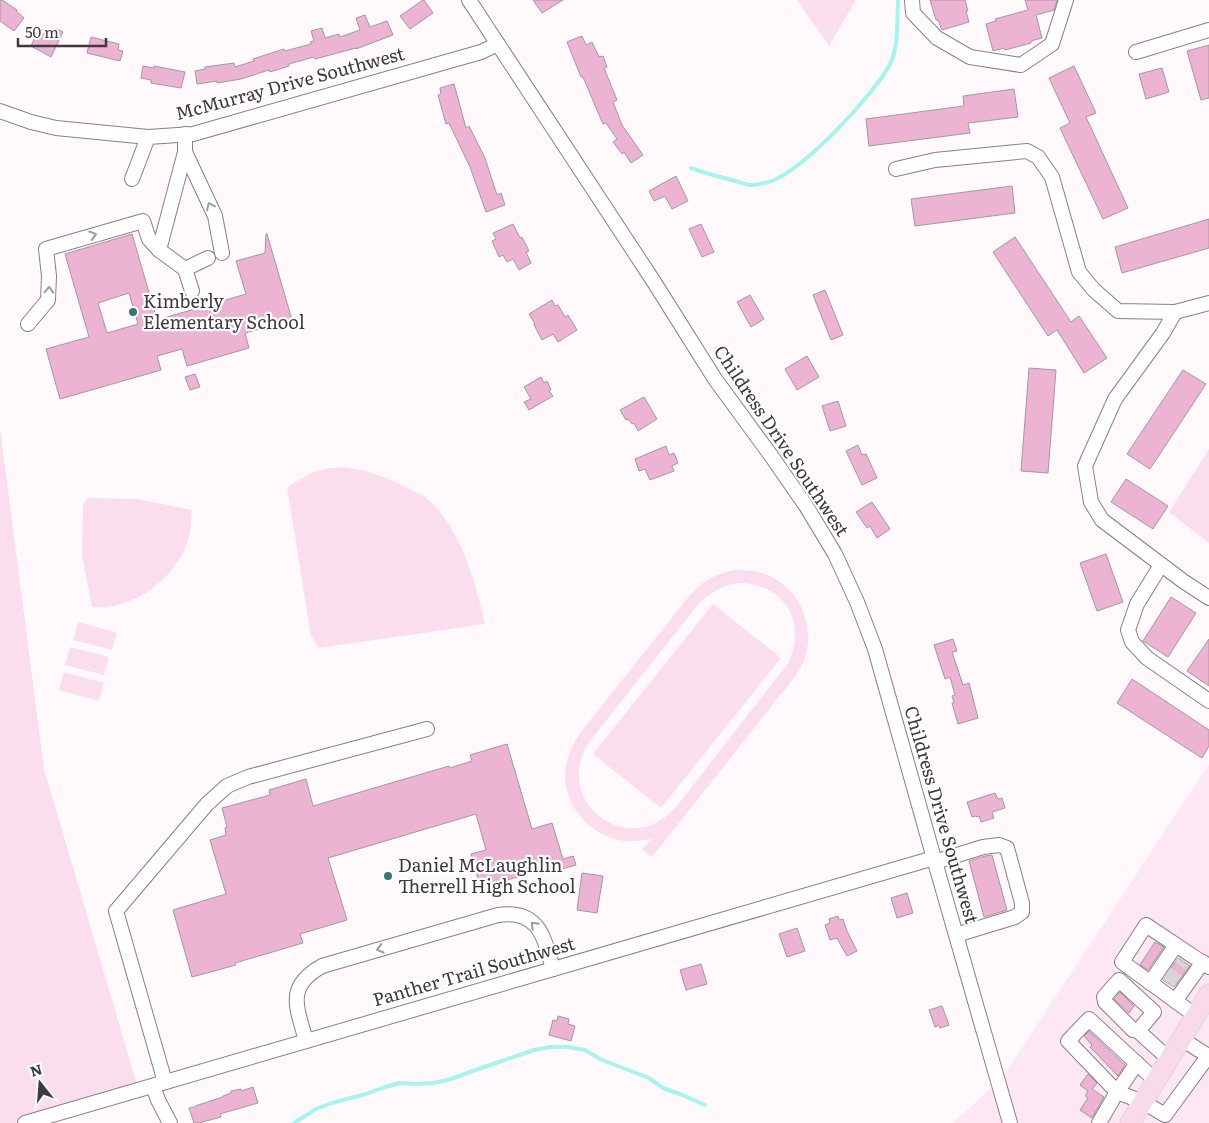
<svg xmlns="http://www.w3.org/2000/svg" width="1209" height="1123" viewBox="0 0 1209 1123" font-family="Literata,serif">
  <rect width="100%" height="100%" fill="#fff9fc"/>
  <polygon fill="#fde7f3" points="1209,764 1209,1123 953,1123 1002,1078"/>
  <g fill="#fadeed" fill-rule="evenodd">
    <polygon points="797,0 856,0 829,46"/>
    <polygon points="0,428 44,769 138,1088 22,1123 0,1123"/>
    <polygon points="1209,449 1209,543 1169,512"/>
    <path d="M 329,468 C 335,468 342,467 348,468 C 364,469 382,476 396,482 C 406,487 424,495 432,503 C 462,533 476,584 485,624 L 319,648 L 311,636 L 287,487 L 311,473 Z"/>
    <path d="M 88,498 L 137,499 L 192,510 C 191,519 191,528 189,537 C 179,573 144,602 108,607 C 103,608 97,607 92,607 L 82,555 L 83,504 Z"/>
    <path d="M 735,570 C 744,570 753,570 762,573 C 796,584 815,620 806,654 C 804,663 799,671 794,678 L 652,857 L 642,849 L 651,839 C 642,840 633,842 624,841 C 589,836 563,805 565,770 C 567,756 573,745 580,733 L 690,595 C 704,580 715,574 735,570 ZM 737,583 C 783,583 807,619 789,662 L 676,807 C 670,813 665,818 658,822 C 621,842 575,811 579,770 C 580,759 584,750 590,741 L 700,602 C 711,592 722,586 737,583 Z"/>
    <polygon points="713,604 781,658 661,808 593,754"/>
    <polygon points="78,622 117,633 112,650 73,640"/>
    <polygon points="70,647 109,657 104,675 65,665"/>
    <polygon points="64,672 104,683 99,701 59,690"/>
  </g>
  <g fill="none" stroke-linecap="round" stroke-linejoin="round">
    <g stroke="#a5f4ed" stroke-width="4">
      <path d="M 691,168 C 705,173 720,177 735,181 C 739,182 745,184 749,185 C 754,185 760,184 765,183 C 798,177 874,95 890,64 C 899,47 897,19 898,0"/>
      <polyline points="294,1123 316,1109 332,1103 366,1094 382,1088 399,1083 416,1084 434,1083 451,1079 484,1067 534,1050 551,1047 568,1047 585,1050 600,1059 649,1078 663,1088 680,1094 705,1105"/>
    </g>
  </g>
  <g fill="#ecb3d3" stroke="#a5989f" fill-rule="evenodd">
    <polygon points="0,0 2,0 17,10 16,11 24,18 14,31 0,21"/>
    <polygon points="423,0 424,0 433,13 410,29 400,16"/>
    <polygon points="533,0 563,0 542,13"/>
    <polygon points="930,0 965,0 968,11 966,11 969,22 942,30 938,20 936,20"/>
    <polygon points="1025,0 1057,0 1054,10 1036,15 1042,38 1031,41 1031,43 1005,50 1004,48 993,51 986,24 996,21 995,19 1028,10"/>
    <polygon points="365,15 370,27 387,21 393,35 356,49 356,48 315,59 314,57 289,64 289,66 270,72 269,70 241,79 217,83 217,81 197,84 195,71 205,69 205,67 234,63 235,67 254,61 253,59 284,49 285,51 311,44 310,42 314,41 311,31 322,28 325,38 339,34 340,37 360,30 356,18"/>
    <polygon points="39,28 52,34 55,28 63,32 51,57 31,46"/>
    <polygon points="582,36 586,45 592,42 599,57 603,56 607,67 604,68 617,100 613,102 622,125 643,155 631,163 624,152 622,154 613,142 617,139 606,123 603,124 583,77 581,77 567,42"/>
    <polygon points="91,37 119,44 118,50 123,51 120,61 87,53"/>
    <polygon points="1209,45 1209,98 1201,100 1187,51"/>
    <polygon points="143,66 154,68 154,66 185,72 181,88 151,83 151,80 141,78"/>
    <polygon points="1074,66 1096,113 1086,117 1128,208 1103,219 1060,128 1070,123 1049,78"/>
    <polygon points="1162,68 1169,92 1146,99 1139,74"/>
    <polygon points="454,84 466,128 469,126 485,158 497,195 501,193 505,205 486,212 470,167 449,123 446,124 438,95 441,94 440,88"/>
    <polygon points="1014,89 1018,117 968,123 970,133 869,146 866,119 964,106 963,96"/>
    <polygon points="676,176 688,201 672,209 665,196 654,201 649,191"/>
    <polygon points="1012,186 1015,213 915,226 911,199"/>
    <polygon points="1209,219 1209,248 1122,273 1115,247"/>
    <polygon points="513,224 520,238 522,237 529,251 526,252 531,263 519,270 513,259 507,262 503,255 499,257 492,241 496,239 493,233"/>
    <polygon points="701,224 714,252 702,257 689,229"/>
    <path d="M 132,234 L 157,320 L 246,294 L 236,261 L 265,253 L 266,234 L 267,234 L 292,320 L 245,333 L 249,348 L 187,366 L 182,349 L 157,356 L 161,370 L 60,399 L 46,349 L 89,337 L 65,254 ZM 129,293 L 138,324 L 107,333 L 98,303 Z"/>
    <polygon points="1015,237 1071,322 1079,316 1107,358 1084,373 1057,330 1048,336 993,252"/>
    <polygon points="825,290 843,335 831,340 813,295"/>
    <polygon points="750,295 764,319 751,327 737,302"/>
    <polygon points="552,300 555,306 558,305 565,317 568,315 577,330 558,342 553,334 542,340 534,325 535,324 529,314"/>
    <polygon points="807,356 819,377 797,390 785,369"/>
    <polygon points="1029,368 1056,370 1048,473 1021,471"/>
    <polygon points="1183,370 1206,384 1150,469 1127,454"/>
    <polygon points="195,374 200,387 190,390 185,377"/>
    <polygon points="541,377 544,383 547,381 551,390 549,391 553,396 529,410 524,402 531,399 524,387"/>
    <polygon points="644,397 657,419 638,431 634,423 632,424 628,419 626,420 620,410"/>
    <polygon points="838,401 846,426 830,431 822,406"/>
    <polygon points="858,445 862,455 866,454 877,478 862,485 846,451"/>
    <polygon points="666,446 669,455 674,453 678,463 672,466 674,471 650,480 645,469 639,471 635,459"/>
    <polygon points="1126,479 1168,506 1153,529 1111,502"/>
    <polygon points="872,502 890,529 877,538 870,526 867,528 856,512"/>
    <polygon points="1106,554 1123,602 1097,611 1080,563"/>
    <polygon points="1171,597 1196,613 1168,657 1143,641"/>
    <polygon points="953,639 957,651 952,652 963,685 969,683 978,718 958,724 952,703 954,703 952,696 955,695 950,677 945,679 934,645"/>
    <polygon points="1209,639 1209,686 1187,671"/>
    <polygon points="1132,679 1209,730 1209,746 1202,758 1117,703"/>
    <polygon points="507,744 532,829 552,823 563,859 573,856 576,865 545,874 544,869 504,881 504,879 480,886 471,854 486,850 476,814 328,858 347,920 300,934 303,943 235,963 236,965 192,977 173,910 226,894 210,840 226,835 225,828 227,827 222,808 270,795 269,790 306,779 313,806 449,766 450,768 472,761 470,755"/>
    <polygon points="995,793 998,799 1002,798 1005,808 992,812 994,818 981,822 979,816 977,817 976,816 972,817 967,802"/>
    <polygon points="992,855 1007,910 984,917 969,861 985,856"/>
    <polygon points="582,873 603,876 597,913 577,910"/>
    <polygon points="907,893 913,913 897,918 891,898"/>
    <polygon points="838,916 839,920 843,919 847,931 857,951 847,956 837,938 830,940 825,925 830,923 829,919"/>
    <polygon points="797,928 805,951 787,957 779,934"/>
    <polygon points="1155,942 1164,947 1148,970 1140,965"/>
    <polygon points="1178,958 1190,966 1174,987 1163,980"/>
    <polygon points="701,964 707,984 686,990 680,970"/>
    <polygon points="1120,992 1134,1006 1129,1013 1114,999"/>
    <polygon points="942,1006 949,1025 940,1028 939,1025 935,1027 929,1010"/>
    <polygon points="558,1016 569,1019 568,1024 575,1026 571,1041 549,1035 553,1020 557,1021"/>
    <polygon points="1089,1031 1125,1065 1118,1076 1090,1047 1092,1045 1084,1036"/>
    <polygon points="1088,1074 1097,1083 1092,1089 1104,1097 1092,1118 1080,1110 1088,1098 1085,1096 1088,1091 1080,1085"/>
    <polygon points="253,1087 258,1103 220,1114 221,1117 199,1123 194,1123 189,1108 195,1107 195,1106 223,1097 223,1096 231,1093 231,1091 241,1089 241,1091"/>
  </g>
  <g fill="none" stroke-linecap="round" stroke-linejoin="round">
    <polyline stroke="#d8d3d6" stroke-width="14" stroke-dasharray="14 7" stroke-linecap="butt" points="1168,983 1183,962"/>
    <g stroke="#8b7f85" stroke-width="16">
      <g id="minor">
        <polyline points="469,0 654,282 715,379 772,457 806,506 835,554 857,602 875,649 935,862 1010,1123"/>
        <polyline points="912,0 913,13 937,38 970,57 1021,65 1052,44 1066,0"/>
        <polyline points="1136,52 1209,30"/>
        <polyline points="0,111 31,122 56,128 148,137 193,134 481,52 498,44"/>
        <polyline points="185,152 215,216 222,253"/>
        <polyline points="896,169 935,160 1027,151 1038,157 1052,177 1079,272 1094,290 1118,311 1175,312 1209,303"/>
        <polyline points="132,179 148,137"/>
        <polyline points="159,250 185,152 185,134"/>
        <polyline points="185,269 208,258"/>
        <polyline points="1175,312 1163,333 1115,399 1085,466 1091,502 1102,520 1183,581 1209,598"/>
        <polyline points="28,324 48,300 49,276 46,249 143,221 149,239 159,250 185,269 192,291"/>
        <polyline points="1161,565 1137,604 1128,630 1132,642 1147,658 1209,701"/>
        <polyline points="935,862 983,847 999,845 1007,848 1022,903 1022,912 1015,917 956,935"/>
        <polygon points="1119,980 1154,1012 1138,1031 1133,1030 1105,1002 1104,997"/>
        <polyline points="1150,983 1176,945"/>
        <polyline points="1175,1001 1203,962"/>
        <polyline points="1196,1016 1122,962 1146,925 1209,967"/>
        <polyline points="1138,1031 1169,1059"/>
        <polyline points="1182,1039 1208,1056"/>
        <path d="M 306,1041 C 297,1007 285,987 322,966 L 498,915 C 539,909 544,937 553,969"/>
        <polyline points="1156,1081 1089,1019 1068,1041 1117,1092 1143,1102 1165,1115 1209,1055"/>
        <polyline points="165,1082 116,911 207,804 227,786 248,777 427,729"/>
        <polyline points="153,1086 158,1100 170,1123"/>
        <polyline points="25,1123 934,858"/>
        <polyline points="1099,1123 1117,1092 1137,1063"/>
      </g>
    </g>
    <g stroke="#d8d7d8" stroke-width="21">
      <polyline id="major" points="1130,1123 1209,994"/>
    </g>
    <use href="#minor" stroke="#fff" stroke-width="14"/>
    <use href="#major" stroke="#f8daeb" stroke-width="19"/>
  </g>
  <defs><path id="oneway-chevron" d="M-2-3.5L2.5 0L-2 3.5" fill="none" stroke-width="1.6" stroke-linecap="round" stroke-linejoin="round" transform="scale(1.25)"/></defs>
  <g stroke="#9e9c9e">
    <use href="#oneway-chevron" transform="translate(210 206) rotate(-115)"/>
    <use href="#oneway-chevron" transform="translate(93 235) rotate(-16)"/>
    <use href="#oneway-chevron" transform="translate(49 290) rotate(-88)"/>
    <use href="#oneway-chevron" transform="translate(534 925) rotate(-135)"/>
    <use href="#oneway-chevron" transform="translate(380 949) rotate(164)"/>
  </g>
  <g fill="#307873" stroke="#fff" stroke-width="2">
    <circle cx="133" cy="312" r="5"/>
    <circle cx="388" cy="876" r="5"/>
  </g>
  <g text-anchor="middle" stroke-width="4.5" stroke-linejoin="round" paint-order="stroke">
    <g font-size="18" fill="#3e393c" stroke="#fff">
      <text transform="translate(290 84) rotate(-15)" y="6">McMurray Drive Southwest</text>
      <text transform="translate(781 441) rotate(56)" y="6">Childress Drive Southwest</text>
      <text transform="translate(941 815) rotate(74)" y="6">Childress Drive Southwest</text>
      <text transform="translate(474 972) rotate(-16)" y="6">Panther Trail Southwest</text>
    </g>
    <g font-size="18" fill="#3e393c" stroke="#fff" text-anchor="start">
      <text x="143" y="308">Kimberly<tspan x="143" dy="21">Elementary School</tspan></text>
      <text x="398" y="872">Daniel McLaughlin<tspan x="398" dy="21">Therrell High School</tspan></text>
    </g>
  </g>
  <g transform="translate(40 1083) rotate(343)" stroke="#ffffff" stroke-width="4" paint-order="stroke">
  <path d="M0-4L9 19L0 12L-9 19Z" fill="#3e393c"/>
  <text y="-8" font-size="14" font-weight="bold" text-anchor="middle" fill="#3e393c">N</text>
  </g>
  <path d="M18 38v8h88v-8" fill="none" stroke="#3e393c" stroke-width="2.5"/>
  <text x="25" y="38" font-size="15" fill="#3e393c" stroke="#ffffff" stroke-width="4" paint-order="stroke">50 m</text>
</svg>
